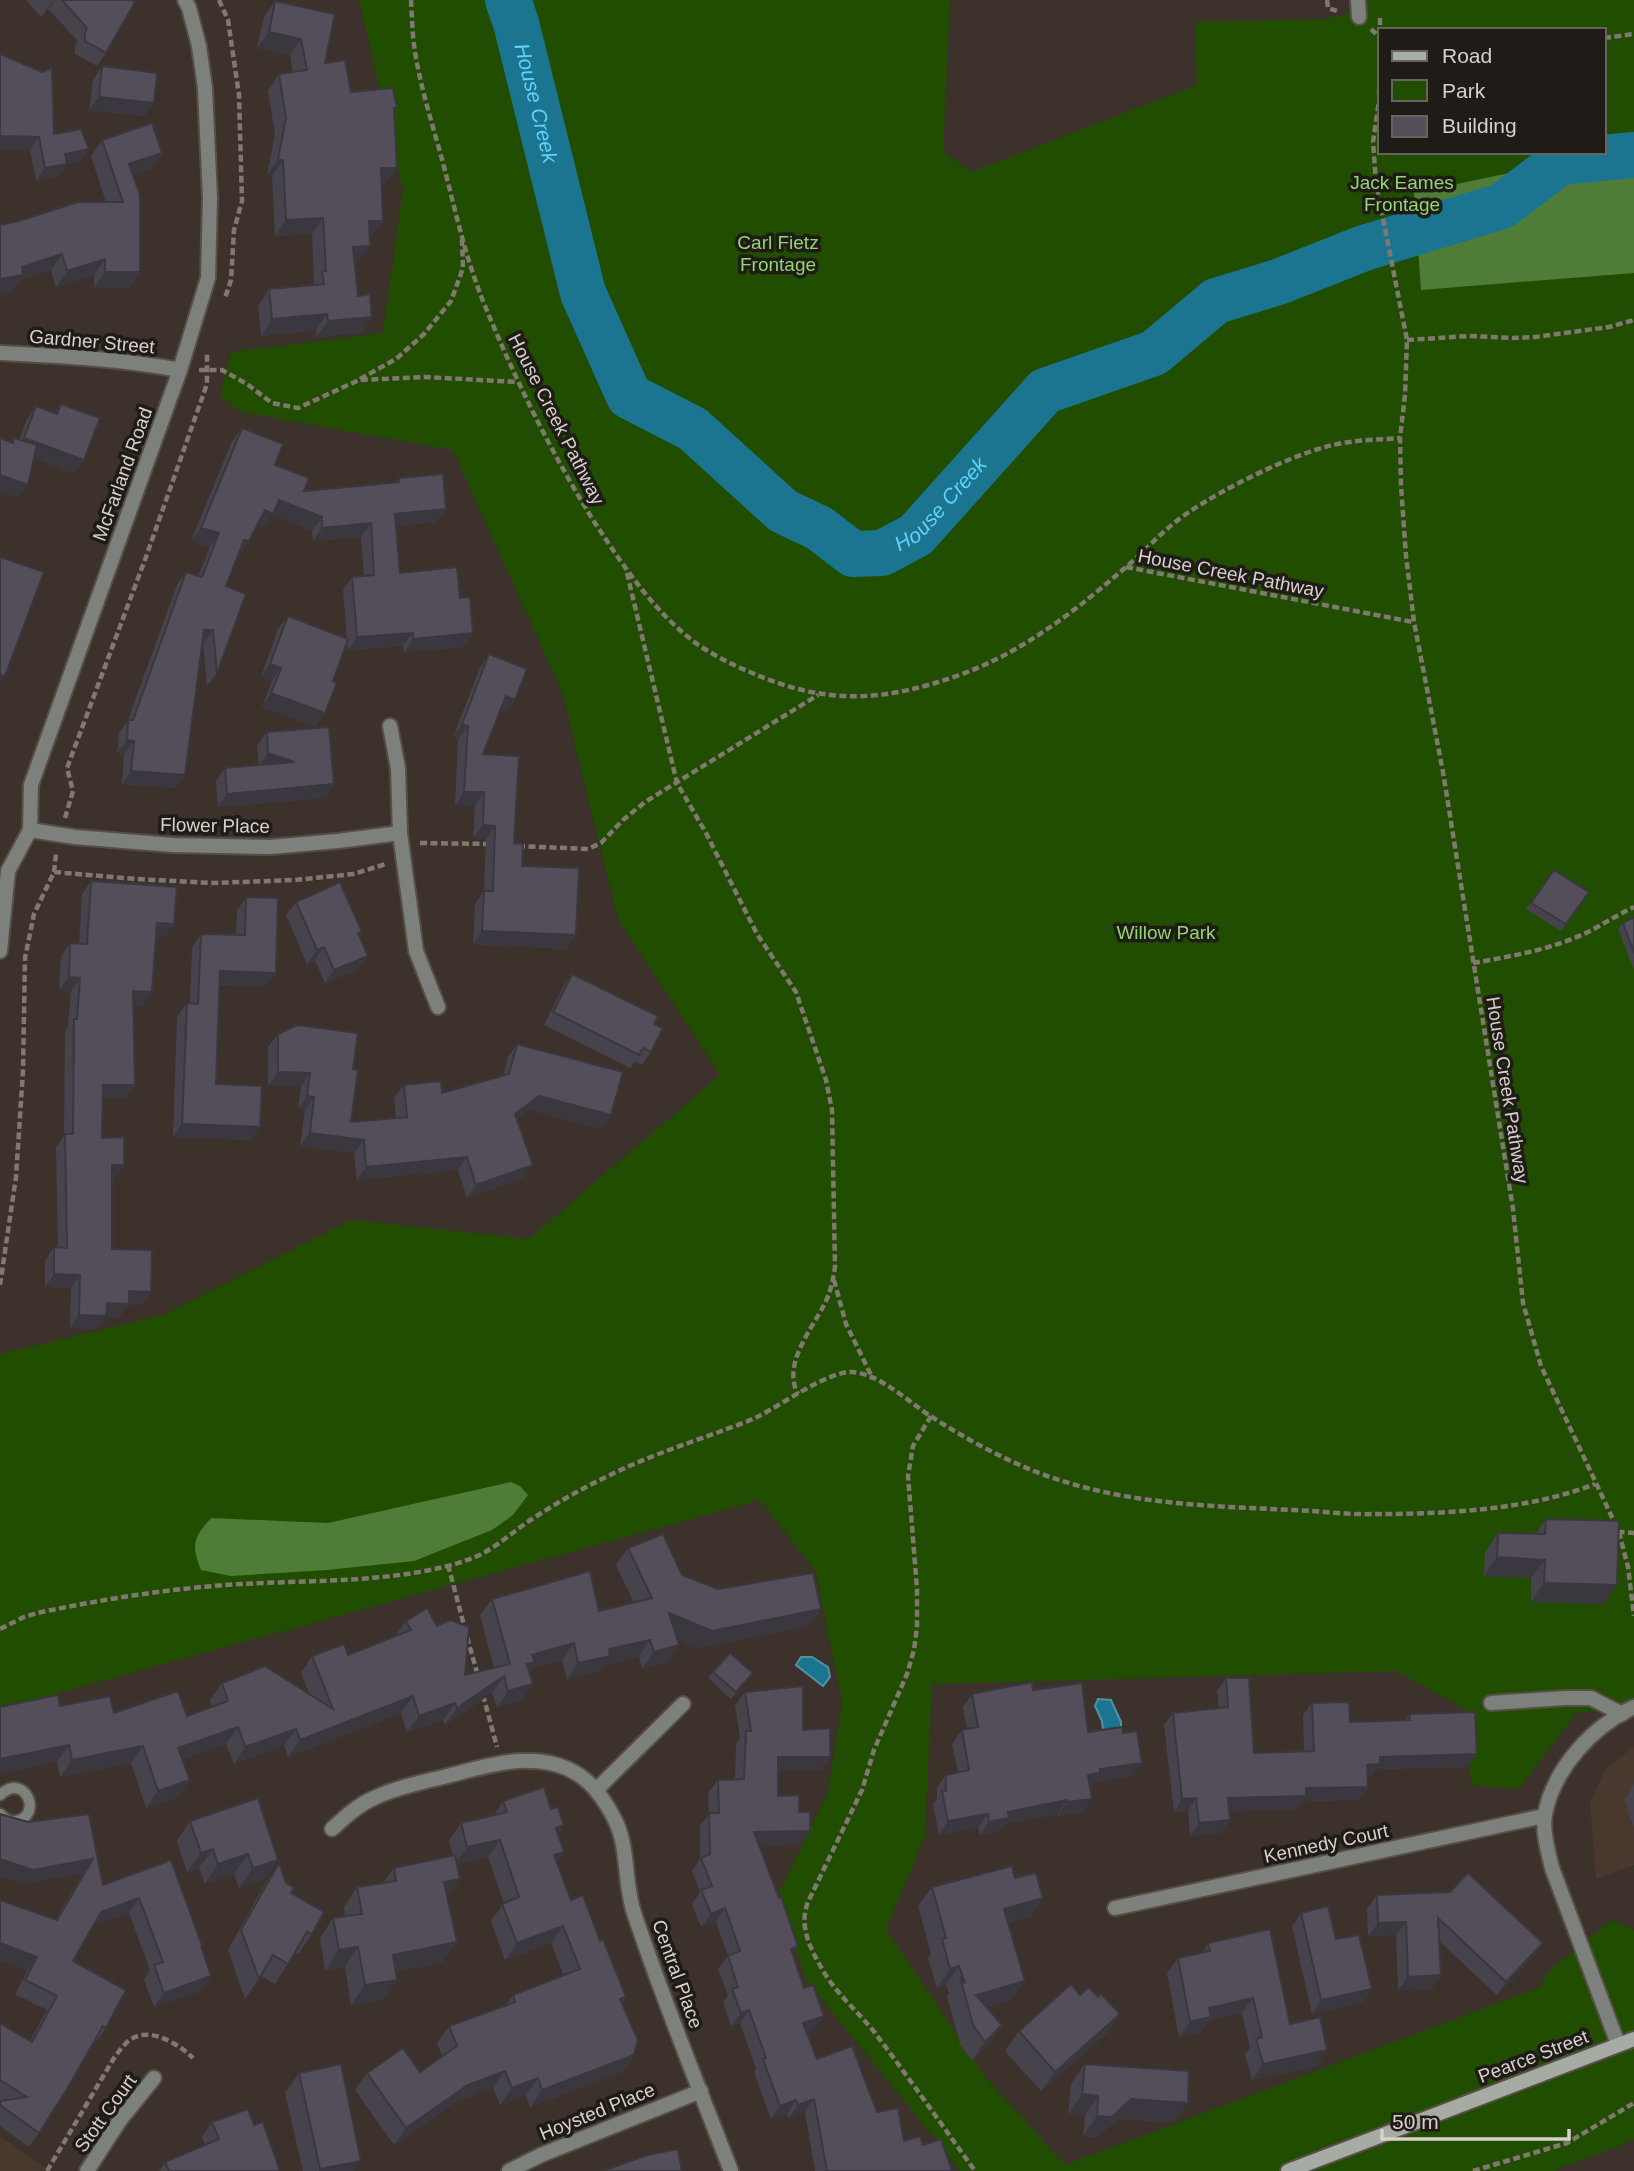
<svg xmlns="http://www.w3.org/2000/svg" width="1634" height="2171" viewBox="0 0 1634 2171" font-family="Helvetica,sans-serif">
  <rect width="100%" height="100%" fill="#3c322b"/>
  <g fill="#48382d">
    <polygon points="1634,1747 1634,1865 1596,1879 1590,1802 1607,1767"/>
    <polygon points="0,2136 46,2168 44,2171 0,2171"/>
  </g>
  <path fill="#204d00" fill-rule="evenodd" d="M 359,0 L 950,0 L 943,151 L 971,172 L 1197,85 L 1195,22 L 1322,19 L 1344,15 L 1371,0 L 1634,0 L 1634,1708 L 1576,1713 L 1519,1789 L 1471,1785 L 1465,1709 L 1397,1671 L 932,1684 L 925,1836 L 886,1929 L 985,2077 L 1065,2165 L 1541,1987 L 1546,1974 L 1612,1920 L 1634,1930 L 1634,2140 L 1552,2171 L 961,2171 L 807,1981 L 776,1899 L 828,1792 L 842,1703 L 816,1572 L 760,1500 L 0,1709 L 0,1354 L 163,1315 L 351,1220 L 529,1239 L 720,1075 L 618,919 L 562,692 L 453,450 L 240,412 L 220,395 L 231,352 L 383,333 L 403,189 ZM 1380,30 L 1604,30 L 1604,152 L 1380,152 Z"/>
  <g fill="#4f7d37">
    <polygon points="1634,147 1634,273 1421,290 1414,193"/>
    <path d="M 511,1482 L 520,1486 L 528,1495 L 513,1515 L 492,1530 L 414,1561 L 327,1570 L 231,1576 L 201,1570 C 191,1545 193,1538 211,1518 L 328,1523 Z"/>
  </g>
  <g fill="#1b7590" stroke="#5390a2" stroke-width="2">
    <polygon points="801,1657 812,1657 828,1667 830,1677 823,1686 796,1665"/>
    <polygon points="1098,1699 1111,1700 1121,1722 1121,1729 1103,1731 1102,1721 1095,1706"/>
  </g>
  <g fill="none" stroke-linecap="round" stroke-linejoin="round">
    <path stroke="#1b7590" stroke-width="46" id="s1" d="M 508,0 L 516,23 L 583,293 L 629,396 L 693,429 L 783,511 L 819,528 L 853,554 L 882,553 L 916,535 L 1045,391 L 1154,353 L 1216,301 L 1278,282 L 1364,248 L 1502,206 L 1560,162 L 1634,155"/>
    <g stroke="#584e48" stroke-width="14">
      <path id="service" d="M 0,1795 C 26,1771 43,1817 16,1821 C 9,1822 5,1819 0,1814"/>
    </g>
    <g stroke="#584e48" stroke-width="18">
      <g id="minor">
        <polyline points="1358,0 1359,17"/>
        <path d="M 0,353 C 60,356 121,359 180,370"/>
        <polyline points="390,726 398,768 400,833 416,951 438,1007"/>
        <polyline points="30,830 75,837 173,845 270,847 338,841 400,833"/>
        <polyline points="1491,1703 1565,1698 1591,1698 1622,1714"/>
        <polyline points="596,1790 683,1704"/>
        <path d="M 332,1829 C 345,1817 358,1805 374,1798 C 399,1786 429,1781 455,1774 C 495,1763 541,1750 579,1775 C 594,1785 607,1804 615,1820 C 629,1848 624,1883 634,1913 C 663,2000 698,2085 731,2171"/>
        <polyline points="1115,1908 1544,1816"/>
        <path d="M 1618,2044 L 1552,1868 C 1548,1851 1542,1831 1545,1814 C 1554,1768 1593,1726 1634,1707"/>
        <polyline points="87,2171 120,2120 154,2078"/>
        <polyline points="509,2171 541,2155 701,2091"/>
      </g>
    </g>
    <g stroke="#584e48" stroke-width="18">
      <polyline id="tertiary" points="0,951 8,871 30,830 31,785 180,370 208,278 210,198 205,88 199,46 189,8 185,0"/>
    </g>
    <g stroke="#584e48" stroke-width="18">
      <polyline id="secondary" points="1288,2171 1634,2039"/>
    </g>
    <g stroke="#817872" stroke-width="4.5" stroke-dasharray="7 3.5" stroke-linecap="butt">
      <polyline points="219,0 228,20 239,95 242,201 234,230 231,280 225,298"/>
      <path d="M 411,0 C 412,15 412,30 414,45 C 419,83 433,126 443,163 C 455,209 465,256 483,301 C 514,377 551,453 595,523 C 624,567 654,612 697,644 C 713,655 733,665 750,672 C 827,706 885,702 962,674 C 1023,652 1078,609 1126,567 C 1147,549 1166,527 1189,512 C 1223,489 1285,458 1325,447 C 1348,440 1375,440 1400,438"/>
      <polyline points="1327,0 1328,8 1340,12"/>
      <polyline points="1380,18 1380,30"/>
      <polyline points="1371,29 1380,38"/>
      <polyline points="1604,38 1634,34"/>
      <polyline points="1379,94 1380,57"/>
      <polyline points="1380,94 1373,142 1376,183 1407,340 1405,395 1400,438 1401,486 1406,556 1414,622 1443,772 1513,1209 1523,1303 1541,1366 1619,1532 1634,1533"/>
      <polyline points="1407,340 1469,336 1512,338 1535,337 1609,327 1634,320"/>
      <polyline points="199,370 222,370 247,384 272,403 298,408 359,380 425,377 518,382"/>
      <polyline points="360,379 396,359 424,334 451,301 463,268 462,240"/>
      <polyline points="1126,567 1413,622"/>
      <path d="M 627,573 L 677,783 L 706,833 L 757,934 L 796,992 L 826,1080 L 832,1110 L 835,1267 C 833,1281 830,1294 824,1305 C 811,1330 782,1365 798,1394"/>
      <polyline points="65,818 73,791 67,768 146,557 207,384 207,353"/>
      <polyline points="420,843 491,844"/>
      <polyline points="518,846 588,849 601,843 623,820 645,802 818,695"/>
      <polyline points="54,872 56,854"/>
      <path d="M 1473,963 C 1513,956 1554,949 1590,931 C 1605,923 1619,914 1634,907"/>
      <polyline points="834,1280 846,1324 873,1379"/>
      <polyline points="0,1285 16,1177 23,1071 25,958 34,914 54,872 136,879 212,883 295,880 353,874 386,864"/>
      <path d="M 931,1416 L 913,1446 L 908,1476 L 917,1589 L 917,1627 L 914,1650 L 907,1674 L 874,1750 L 862,1790 L 808,1902 C 799,1925 809,1946 821,1967 C 834,1992 857,2010 875,2033 C 909,2078 942,2125 975,2171"/>
      <polyline points="1619,1532 1628,1567 1634,1616"/>
      <polyline points="448,1565 465,1629"/>
      <path d="M 0,1629 L 24,1617 L 37,1613 C 104,1599 172,1588 241,1584 C 312,1580 404,1583 470,1559 C 493,1551 512,1532 532,1519 C 555,1504 579,1490 604,1478 C 641,1459 680,1446 719,1432 C 731,1427 745,1423 757,1417 C 780,1406 829,1370 853,1372 C 882,1375 908,1402 932,1417 C 963,1437 999,1457 1034,1471 C 1117,1504 1205,1506 1293,1510 C 1321,1511 1348,1515 1376,1514 C 1447,1514 1528,1510 1595,1484"/>
      <polyline points="467,1637 478,1676"/>
      <polyline points="483,1695 497,1747"/>
      <path d="M 47,2171 L 114,2058 C 120,2050 127,2039 138,2036 C 156,2030 181,2046 193,2058"/>
      <polyline points="1473,2171 1567,2143 1634,2103"/>
    </g>
    <use href="#service" stroke="#7d817c" stroke-width="10"/>
    <use href="#minor" stroke="#7d817c" stroke-width="14"/>
    <use href="#tertiary" stroke="#7d817c" stroke-width="14"/>
    <use href="#secondary" stroke="#a6aca4" stroke-width="14"/>
  </g>
  <g fill="#47434d">
    <polygon points="26,0 132,0 106,53 97,66 75,54 75,46 78,41 51,12 48,10 41,17"/>
    <polygon points="275,1 325,63 351,92 395,111 385,184 382,184 372,237 370,237 359,262 355,262 358,296 372,317 361,333 316,337 316,330 261,336 258,306 269,289 313,285 314,283 312,234 275,236 272,176 267,175 275,134 268,91 279,74 293,72 290,55 257,48 264,17"/>
    <polygon points="0,54 54,134 89,149 80,161 67,164 58,176 36,181 30,150"/>
    <polygon points="102,66 154,103 144,116 89,110 93,80"/>
    <polygon points="102,140 162,153 151,169 133,175 140,272 129,288 94,288 94,275 56,287 51,270 20,280 12,291 0,293 0,225 106,202 91,156"/>
    <polygon points="61,404 75,474 34,458 19,498 12,442 14,438 19,440 27,419 36,406 55,413"/>
    <polygon points="242,428 275,465 304,491 396,482 399,478 437,522 396,526 400,573 464,647 404,652 403,646 348,650 347,642 333,681 325,713 316,727 262,707 272,681 261,677 278,629 288,616 347,638 343,590 352,577 364,576 361,537 313,541 312,531 272,515 264,527 258,524 240,555 238,554 226,586 217,673 207,686 203,643 202,643 185,775 175,788 122,784 124,754 117,753 119,733 128,720 177,585 186,572 198,576 210,547 191,541 232,441"/>
    <polygon points="489,654 506,713 500,711 483,754 522,866 567,949 473,944 475,904 484,891 486,839 473,838 475,805 455,806 458,739 453,737 480,668"/>
    <polygon points="267,732 334,784 325,798 218,807 216,781 225,768 259,765 257,745"/>
    <polygon points="1554,870 1589,892 1561,931 1526,909"/>
    <polygon points="91,881 165,937 156,937 143,1006 133,1005 126,1098 102,1098 102,1138 124,1165 115,1178 112,1178 112,1249 142,1305 128,1305 119,1317 106,1317 97,1329 70,1328 71,1288 45,1287 45,1261 54,1247 58,1247 56,1147 64,1136 65,1032 68,1026 71,991 59,990 61,957 70,943 79,944 82,894"/>
    <polygon points="246,897 276,973 266,986 220,985 216,1084 251,1140 173,1137 177,1017 187,1003 190,1004 192,947 201,934 236,935 237,911"/>
    <polygon points="296,902 359,936 368,956 358,969 325,983 315,960 307,964 286,915"/>
    <polygon points="1634,917 1634,967 1633,968 1618,929 1623,923"/>
    <polygon points="572,974 651,1052 642,1065 635,1061 630,1068 544,1025 563,987"/>
    <polygon points="278,1034 353,1069 351,1122 396,1118 394,1098 404,1085 442,1093 503,1076 508,1057 517,1044 602,1129 530,1110 517,1119 523,1178 467,1198 458,1170 357,1180 354,1153 300,1146 305,1110 298,1109 301,1086 268,1086 268,1047"/>
    <polygon points="1546,1519 1603,1604 1531,1602 1531,1578 1484,1576 1485,1552 1498,1533 1536,1534"/>
    <polygon points="628,1548 682,1575 718,1589 821,1609 809,1626 700,1648 677,1638 679,1645 667,1662 642,1669 639,1657 604,1665 598,1672 567,1680 562,1660 530,1669 521,1701 497,1707 492,1693 445,1725 443,1720 407,1732 401,1713 288,1757 284,1745 234,1764 226,1744 182,1759 178,1797 146,1808 131,1763 60,1777 57,1762 60,1706 114,1713 187,1716 212,1707 210,1700 222,1683 309,1693 301,1673 312,1656 348,1655 395,1636 406,1621 465,1675 494,1668 480,1615 492,1599 599,1611 634,1603 616,1565"/>
    <polygon points="713,1672 753,1673 731,1699 708,1678"/>
    <polygon points="1226,1678 1254,1753 1304,1751 1303,1715 1312,1703 1350,1722 1405,1720 1409,1714 1477,1754 1468,1767 1376,1769 1371,1777 1368,1777 1368,1787 1359,1800 1302,1801 1297,1809 1229,1811 1230,1820 1221,1833 1190,1836 1188,1811 1174,1812 1164,1725 1173,1713 1219,1708 1217,1691"/>
    <polygon points="1033,1690 1088,1732 1133,1776 1095,1782 1090,1787 1082,1812 1058,1816 1058,1814 1005,1824 999,1831 980,1835 978,1827 939,1835 933,1804 937,1799 937,1788 946,1775 958,1772 952,1744 962,1730 967,1729 963,1707 972,1694"/>
    <polygon points="745,1692 803,1730 821,1770 778,1770 778,1796 799,1812 801,1844 759,1845 793,1954 815,2029 807,2032 817,2059 877,2112 904,2141 923,2145 952,2171 815,2171 805,2112 788,2118 787,2114 771,2119 754,2072 756,2069 740,2023 731,2026 723,2002 728,1996 718,1969 728,1956 716,1922 701,1927 692,1904 700,1892 692,1871 700,1859 700,1826 709,1814 708,1793 718,1780 735,1779 736,1744 740,1738 735,1705"/>
    <polygon points="1634,1783 1634,1828 1624,1800 1631,1791 1630,1789"/>
    <polygon points="503,1801 551,1809 564,1825 558,1834 564,1852 557,1862 571,1900 600,1941 626,1997 622,2002 634,2055 622,2072 530,2107 526,2095 500,2105 493,2088 456,2102 394,2145 355,2090 367,2073 420,2072 442,2056 437,2043 449,2026 506,2005 513,1995 564,1976 551,1943 505,1960 491,1921 504,1903 488,1857 457,1864 460,1879 447,1897 443,1962 395,1972 397,1980 383,2000 351,2005 345,1967 325,1970 320,1938 333,1918 345,1916 344,1907 357,1887 383,1883 394,1868 453,1856 449,1840 461,1823 494,1815"/>
    <polygon points="89,1814 103,1885 171,1860 203,1948 202,1949 201,1991 154,2007 144,1980 150,1970 129,1913 93,1925 73,1961 106,2028 96,2042 95,2041 39,2133 29,2147 0,2126 0,2023 30,2041 47,2010 15,1994 56,1919 83,1873 23,1884 28,1822"/>
    <polygon points="190,1821 278,1860 265,1879 239,1888 234,1874 205,1884 199,1868 187,1872 177,1841"/>
    <polygon points="279,1863 286,1883 312,1934 298,1954 295,1952 275,1984 261,1976 245,1999 228,1950 266,1882"/>
    <polygon points="1015,1878 1043,1898 1030,1917 1008,1923 1025,1981 1011,2000 987,2007 1002,2025 989,2044 972,2061 960,2044 947,1996 949,1994 946,1985 937,1988 928,1958 931,1954 918,1906 932,1887"/>
    <polygon points="1377,1895 1543,1943 1533,1957 1497,1995 1439,1941 1441,1975 1431,1989 1398,1990 1396,1935 1368,1936 1367,1909"/>
    <polygon points="1301,1913 1336,1939 1363,2002 1312,2014 1292,1926"/>
    <polygon points="1208,1943 1290,2024 1317,2066 1252,2080 1245,2054 1250,2048 1242,2013 1208,2021 1200,2033 1179,2037 1167,1973 1178,1958 1202,1953"/>
    <polygon points="1080,1995 1098,1997 1120,2014 1106,2034 1041,2091 1005,2051 1019,2031"/>
    <polygon points="1085,2064 1174,2122 1117,2119 1098,2137 1083,2136 1085,2116 1068,2114 1071,2084"/>
    <polygon points="299,2073 354,2171 303,2171 285,2093"/>
    <polygon points="212,2122 254,2125 280,2171 159,2171 165,2162 205,2145 202,2137"/>
  </g>
  <g fill="#3a373e">
    <polygon points="54,0 55,0 48,10 41,17"/>
    <polygon points="269,32 301,39 290,55 257,48"/>
    <polygon points="99,97 154,103 144,116 89,110"/>
    <polygon points="0,136 39,137 30,150 0,149"/>
    <polygon points="89,149 80,161 67,164 58,176 36,181 45,168 65,154"/>
    <polygon points="162,153 151,169 118,180 129,164"/>
    <polygon points="278,159 283,160 272,176 267,175"/>
    <polygon points="381,168 397,168 385,184 370,185"/>
    <polygon points="323,218 312,234 275,236 286,220"/>
    <polygon points="369,221 383,221 372,237 358,237"/>
    <polygon points="370,246 359,262 342,263 353,247"/>
    <polygon points="62,254 51,270 20,280 12,291 0,293 0,279 22,267"/>
    <polygon points="105,259 94,275 56,287 67,271"/>
    <polygon points="105,272 140,272 129,288 94,288"/>
    <polygon points="327,314 316,330 261,336 272,319"/>
    <polygon points="372,317 361,333 316,337 328,321"/>
    <polygon points="24,438 84,460 75,474 14,451"/>
    <polygon points="0,475 28,485 19,498 0,491"/>
    <polygon points="279,500 322,517 312,531 272,515 264,527 256,524 265,510"/>
    <polygon points="446,509 437,522 386,527 395,514"/>
    <polygon points="371,523 361,537 313,541 322,528"/>
    <polygon points="201,528 219,533 210,547 191,541"/>
    <polygon points="244,540 249,541 240,555 235,553"/>
    <polygon points="204,630 213,630 203,643 194,643"/>
    <polygon points="413,633 403,646 348,650 357,637"/>
    <polygon points="473,633 464,647 404,652 413,639"/>
    <polygon points="270,664 281,668 272,681 261,677"/>
    <polygon points="0,675 5,676 0,683"/>
    <polygon points="271,693 325,713 316,727 262,707"/>
    <polygon points="506,696 515,700 506,713 497,709"/>
    <polygon points="462,724 468,726 458,739 453,737"/>
    <polygon points="127,740 134,741 124,754 117,753"/>
    <polygon points="268,753 294,762 259,766"/>
    <polygon points="131,771 185,775 175,788 122,784"/>
    <polygon points="334,784 325,798 218,807 227,794"/>
    <polygon points="464,792 484,792 475,805 455,806"/>
    <polygon points="483,825 495,826 486,839 473,838"/>
    <polygon points="157,923 174,924 165,937 147,936"/>
    <polygon points="482,931 576,935 567,949 473,944"/>
    <polygon points="324,947 315,960 307,964 317,950"/>
    <polygon points="368,956 358,969 325,983 334,970"/>
    <polygon points="220,971 276,973 266,986 211,984"/>
    <polygon points="69,977 80,978 71,991 59,990"/>
    <polygon points="133,991 152,992 143,1006 123,1005"/>
    <polygon points="278,1072 310,1073 301,1086 268,1086"/>
    <polygon points="103,1085 135,1085 126,1098 93,1098"/>
    <polygon points="307,1096 314,1097 305,1110 298,1109"/>
    <polygon points="539,1096 611,1115 602,1129 530,1110 506,1127 515,1114"/>
    <polygon points="182,1124 260,1127 251,1140 173,1137"/>
    <polygon points="310,1133 364,1140 354,1153 300,1146"/>
    <polygon points="467,1157 458,1170 357,1180 366,1167"/>
    <polygon points="112,1165 124,1165 115,1178 103,1178"/>
    <polygon points="533,1165 523,1178 467,1198 476,1185"/>
    <polygon points="54,1274 80,1275 71,1288 45,1287"/>
    <polygon points="129,1291 151,1292 142,1305 128,1305 119,1317 106,1317 97,1329 70,1328 79,1315 107,1303"/>
    <polygon points="1497,1557 1545,1560 1531,1578 1484,1576"/>
    <polygon points="1544,1583 1617,1585 1603,1604 1531,1602"/>
    <polygon points="821,1609 809,1626 700,1648 657,1630 669,1613"/>
    <polygon points="650,1640 639,1657 604,1665 598,1672 567,1680 578,1663 609,1649"/>
    <polygon points="574,1643 562,1660 530,1669 523,1679 516,1681 532,1655"/>
    <polygon points="679,1645 667,1662 642,1669 654,1652"/>
    <polygon points="504,1676 492,1693 445,1725 457,1708"/>
    <polygon points="533,1684 521,1701 497,1707 508,1691"/>
    <polygon points="413,1696 401,1713 288,1757 300,1740"/>
    <polygon points="455,1703 443,1720 407,1732 419,1716"/>
    <polygon points="238,1727 226,1744 167,1765 178,1748"/>
    <polygon points="296,1729 284,1745 234,1764 245,1747"/>
    <polygon points="69,1745 57,1762 0,1774 0,1759"/>
    <polygon points="143,1746 131,1763 60,1777 72,1760"/>
    <polygon points="1477,1754 1468,1767 1376,1769 1371,1777 1358,1778 1367,1765 1380,1757"/>
    <polygon points="778,1757 830,1757 821,1770 768,1770"/>
    <polygon points="1142,1763 1133,1776 1095,1782 1091,1787 1079,1788 1088,1775 1100,1769"/>
    <polygon points="190,1780 178,1797 146,1808 158,1791"/>
    <polygon points="1368,1787 1359,1800 1302,1801 1297,1809 1219,1811 1228,1798 1306,1788"/>
    <polygon points="1196,1798 1188,1811 1174,1812 1182,1799"/>
    <polygon points="1092,1799 1082,1812 1058,1816 1067,1802"/>
    <polygon points="1067,1800 1058,1814 1005,1824 999,1831 980,1835 989,1822 1008,1812"/>
    <polygon points="988,1814 978,1827 939,1835 948,1821"/>
    <polygon points="1230,1820 1221,1833 1190,1836 1199,1823"/>
    <polygon points="564,1825 552,1842 556,1828"/>
    <polygon points="810,1831 801,1844 744,1846 754,1832"/>
    <polygon points="500,1840 488,1857 455,1864 467,1847"/>
    <polygon points="213,1849 199,1868 187,1872 201,1853"/>
    <polygon points="564,1852 552,1869 554,1855"/>
    <polygon points="248,1854 234,1874 205,1884 218,1864"/>
    <polygon points="0,1859 93,1859 83,1873 23,1884 0,1877"/>
    <polygon points="278,1860 265,1879 239,1888 253,1868"/>
    <polygon points="460,1879 446,1899 444,1882"/>
    <polygon points="139,1898 129,1913 91,1926 101,1912"/>
    <polygon points="1043,1898 1030,1917 991,1928 1004,1909"/>
    <polygon points="725,1908 716,1922 701,1927 711,1914"/>
    <polygon points="1406,1922 1396,1935 1368,1936 1378,1923"/>
    <polygon points="563,1926 551,1943 505,1960 517,1943"/>
    <polygon points="457,1942 443,1962 379,1975 393,1955"/>
    <polygon points="0,1943 37,1957 27,1971 0,1961"/>
    <polygon points="1543,1943 1533,1957 1497,1995 1506,1982"/>
    <polygon points="798,1946 789,1959 791,1949"/>
    <polygon points="358,1947 345,1967 325,1970 339,1950"/>
    <polygon points="959,1966 946,1985 937,1988 950,1969"/>
    <polygon points="1441,1975 1431,1989 1398,1990 1408,1977"/>
    <polygon points="211,1976 201,1991 154,2007 164,1993"/>
    <polygon points="397,1980 383,2000 351,2005 365,1985"/>
    <polygon points="1025,1981 1011,2000 970,2012 976,1995"/>
    <polygon points="1372,1989 1363,2002 1312,2014 1321,2000"/>
    <polygon points="1253,1998 1242,2013 1208,2021 1200,2033 1179,2037 1190,2022 1209,2008"/>
    <polygon points="749,2010 740,2023 731,2026 741,2013"/>
    <polygon points="1120,2014 1106,2034 1041,2091 1055,2072"/>
    <polygon points="824,2016 815,2029 794,2036 803,2023"/>
    <polygon points="1002,2025 989,2044 972,2061 985,2042"/>
    <polygon points="1327,2050 1317,2066 1252,2080 1263,2064"/>
    <polygon points="634,2055 622,2072 530,2107 542,2090"/>
    <polygon points="505,2071 493,2088 456,2102 394,2145 406,2128 468,2085"/>
    <polygon points="538,2078 526,2095 500,2105 512,2088"/>
    <polygon points="1082,2094 1098,2096 1085,2116 1068,2114"/>
    <polygon points="814,2099 805,2112 788,2118 798,2105"/>
    <polygon points="1131,2099 1188,2103 1174,2122 1117,2119 1098,2137 1083,2136 1097,2116"/>
    <polygon points="796,2100 787,2114 771,2119 780,2106"/>
    <polygon points="361,2161 354,2171 319,2171 320,2169"/>
  </g>
  <g fill="#534e59" stroke="#3a373e" stroke-width="2">
    <polygon points="62,0 132,0 135,2 106,53 85,41 85,33 87,28"/>
    <polygon points="275,1 335,14 325,63 345,60 351,92 393,88 397,108 394,108 397,168 381,168 383,221 369,221 370,246 353,247 358,296 370,294 372,317 328,321 327,314 272,319 269,289 324,284 322,271 326,271 323,218 286,220 283,160 278,159 286,118 279,74 307,70 301,39 269,32"/>
    <polygon points="0,54 42,72 52,68 54,134 81,129 89,149 65,154 67,164 45,168 39,137 0,136"/>
    <polygon points="102,66 157,73 154,103 99,97"/>
    <polygon points="152,123 162,153 129,164 140,195 140,272 105,272 105,259 67,271 62,254 22,267 23,275 0,279 0,225 19,221 78,202 123,202 102,140"/>
    <polygon points="61,404 100,418 84,460 24,438 36,406 57,414"/>
    <polygon points="242,428 283,444 275,465 309,478 304,491 399,482 399,478 443,474 446,509 395,514 400,573 457,567 460,598 470,597 473,633 413,639 413,633 357,637 352,577 374,575 371,523 322,528 322,517 279,500 273,514 265,510 249,541 244,540 226,586 246,594 217,673 213,630 204,630 185,775 131,771 134,741 127,740 128,720 133,720 186,572 202,577 219,533 201,528"/>
    <polygon points="0,438 13,443 14,438 37,445 28,485 0,475"/>
    <polygon points="0,557 44,572 5,676 0,675"/>
    <polygon points="288,616 348,639 333,681 337,683 325,713 271,693 281,668 270,664"/>
    <polygon points="489,654 527,669 515,700 506,696 483,754 519,756 514,843 523,844 522,866 579,868 576,935 482,931 484,891 493,891 495,826 483,825 484,792 464,792 468,726 462,724"/>
    <polygon points="329,727 334,784 227,794 225,768 294,762 268,753 267,732"/>
    <polygon points="1554,870 1589,892 1566,924 1531,903"/>
    <polygon points="91,881 177,887 174,924 157,923 152,992 133,991 135,1085 103,1085 102,1138 124,1137 124,1165 112,1165 112,1249 152,1250 151,1292 129,1291 129,1304 107,1303 106,1316 79,1315 80,1275 54,1274 54,1247 67,1248 65,1134 73,1134 74,1019 77,1019 80,978 69,977 70,943 87,944"/>
    <polygon points="340,882 362,932 358,933 368,956 334,970 324,947 317,950 296,902"/>
    <polygon points="246,897 278,898 276,973 220,971 216,1084 262,1086 260,1127 182,1124 187,1003 198,1004 201,934 245,935"/>
    <polygon points="1634,917 1634,953 1623,923"/>
    <polygon points="572,974 658,1016 654,1024 663,1028 651,1052 643,1048 639,1055 553,1012"/>
    <polygon points="297,1025 358,1033 353,1069 358,1070 351,1122 407,1117 404,1085 441,1081 442,1093 509,1074 517,1044 623,1072 611,1115 539,1096 515,1114 533,1165 476,1185 467,1157 366,1167 364,1140 310,1133 314,1097 307,1096 310,1073 278,1072 278,1034"/>
    <polygon points="1546,1519 1619,1521 1617,1585 1544,1583 1545,1560 1497,1557 1498,1533 1545,1534"/>
    <polygon points="663,1534 682,1575 718,1589 813,1573 821,1609 712,1631 669,1613 679,1645 654,1652 650,1640 609,1649 610,1656 578,1663 574,1643 532,1655 535,1662 527,1664 533,1684 508,1691 504,1676 457,1708 455,1703 419,1716 413,1696 300,1740 296,1729 245,1747 238,1727 178,1748 190,1780 158,1791 143,1746 72,1760 69,1745 0,1759 0,1707 58,1695 60,1706 110,1696 114,1713 178,1691 187,1716 228,1701 222,1683 265,1666 333,1709 312,1656 344,1644 348,1655 411,1630 406,1621 427,1608 437,1626 450,1620 469,1627 465,1675 510,1664 492,1599 590,1571 599,1611 652,1598 628,1548"/>
    <polygon points="730,1653 753,1673 736,1692 713,1672"/>
    <polygon points="1226,1678 1249,1678 1254,1753 1314,1751 1312,1703 1349,1702 1350,1722 1410,1720 1409,1714 1475,1712 1477,1754 1380,1757 1380,1764 1367,1765 1368,1787 1306,1788 1306,1796 1228,1798 1230,1820 1199,1823 1196,1798 1182,1799 1173,1713 1228,1707"/>
    <polygon points="1032,1682 1033,1690 1082,1683 1088,1732 1122,1727 1123,1733 1137,1731 1142,1763 1100,1769 1100,1773 1088,1775 1092,1799 1067,1802 1067,1800 1008,1812 1009,1818 989,1822 988,1814 948,1821 942,1791 946,1791 946,1775 969,1770 962,1730 978,1727 972,1694"/>
    <polygon points="803,1686 803,1730 830,1728 830,1757 778,1757 778,1796 799,1795 799,1812 810,1812 810,1831 754,1832 779,1898 781,1897 798,1946 791,1949 804,1988 813,1985 824,2016 803,2023 817,2059 852,2046 877,2112 898,2108 904,2141 920,2136 923,2145 941,2139 952,2171 827,2171 814,2099 798,2105 796,2100 780,2106 763,2059 766,2058 749,2010 741,2013 732,1989 738,1987 728,1956 740,1951 725,1908 711,1914 701,1890 712,1886 701,1858 710,1854 709,1813 719,1813 718,1780 744,1779 746,1731 751,1731 745,1692"/>
    <polygon points="544,1787 551,1809 558,1807 564,1825 556,1828 564,1852 554,1855 571,1900 583,1895 600,1941 603,1939 626,1997 620,1999 638,2040 634,2055 542,2090 538,2078 512,2088 505,2071 468,2085 406,2128 367,2073 403,2048 420,2072 457,2046 449,2026 515,2002 513,1995 580,1969 563,1926 517,1943 502,1904 519,1897 500,1840 467,1847 461,1823 507,1812 503,1801"/>
    <polygon points="258,1798 278,1860 253,1868 248,1854 218,1864 213,1849 201,1853 190,1821"/>
    <polygon points="0,1814 28,1822 89,1814 103,1885 171,1860 203,1948 201,1946 211,1976 164,1993 154,1965 163,1962 139,1898 101,1912 73,1961 126,1990 106,2028 103,2026 67,2089 39,2133 0,2105 0,2101 27,2097 0,2080 0,2023 32,2042 57,1996 25,1980 37,1957 0,1943 0,1900 57,1920 93,1859 33,1870 0,1859"/>
    <polygon points="455,1855 460,1879 444,1882 457,1942 393,1955 397,1980 365,1985 358,1947 339,1950 333,1918 362,1914 357,1887 396,1881 394,1868"/>
    <polygon points="279,1863 286,1883 294,1887 291,1893 324,1912 312,1934 307,1932 288,1964 273,1955 259,1979 241,1930"/>
    <polygon points="1012,1866 1015,1878 1036,1873 1043,1898 1004,1909 1025,1981 976,1995 1002,2025 985,2042 973,2025 960,1977 965,1983 959,1966 950,1969 942,1939 946,1938 932,1887"/>
    <polygon points="1468,1873 1543,1943 1506,1982 1438,1918 1441,1975 1408,1977 1406,1922 1378,1923 1377,1895 1450,1892"/>
    <polygon points="1328,1906 1336,1939 1359,1935 1372,1989 1321,2000 1301,1913"/>
    <polygon points="1270,1929 1290,2024 1320,2017 1327,2050 1263,2064 1256,2039 1262,2037 1253,1998 1209,2008 1211,2017 1190,2022 1178,1958 1210,1951 1208,1943"/>
    <polygon points="1071,1984 1080,1995 1089,1987 1098,1997 1101,1994 1120,2014 1055,2072 1019,2031"/>
    <polygon points="341,2064 361,2161 320,2169 299,2073"/>
    <polygon points="1085,2064 1189,2071 1188,2103 1131,2099 1112,2117 1097,2116 1098,2096 1082,2094"/>
    <polygon points="248,2109 254,2125 263,2122 280,2171 169,2171 165,2162 219,2139 212,2122"/>
    <polygon points="678,2149 682,2171 603,2171 647,2155"/>
  </g>
  <g text-anchor="middle" stroke-width="7" stroke-linejoin="round" paint-order="stroke">
    <g font-size="19" fill="#93d474" stroke="#1f1b17">
      <text x="1402" y="189">Jack Eames<tspan x="1402" dy="22">Frontage</tspan></text>
      <text x="778" y="249">Carl Fietz<tspan x="778" dy="22">Frontage</tspan></text>
      <text x="1166" y="939">Willow Park</text>
    </g>
    <g font-size="19" fill="#d7d0cb" stroke="#1f1b17">
      <text transform="translate(92 341) rotate(5)" y="7">Gardner Street</text>
      <text transform="translate(557 419) rotate(63)" y="7">House Creek Pathway</text>
      <text transform="translate(122 474) rotate(-70)" y="7">McFarland Road</text>
      <text transform="translate(1231 573) rotate(11)" y="7">House Creek Pathway</text>
      <text transform="translate(215 825) rotate(1)" y="7">Flower Place</text>
      <text transform="translate(1508 1090) rotate(81)" y="7">House Creek Pathway</text>
      <text transform="translate(1326 1843) rotate(-12)" y="7">Kennedy Court</text>
      <text transform="translate(678 1974) rotate(70)" y="7">Central Place</text>
      <text transform="translate(1533 2056) rotate(-21)" y="7">Pearce Street</text>
      <text transform="translate(597 2111) rotate(-22)" y="7">Hoysted Place</text>
      <text transform="translate(105 2113) rotate(-54)" y="7">Stott Court</text>
    </g>
    <g font-size="21" font-style="italic" fill="#62d1f7" stroke="#1f1b17">
      <text dy="7" stroke="none"><textPath href="#s1" startOffset="107">House Creek</textPath></text>
      <text dy="7" stroke="none"><textPath href="#s1" startOffset="798">House Creek</textPath></text>
    </g>
  </g>
  <rect x="1378" y="28" width="228" height="126" fill="#1f1b17" stroke="#69635f" stroke-width="2"/>
  <rect x="1392" y="51" width="35" height="10" fill="#a6aca4" stroke="#69635f" stroke-width="2"/>
  <text x="1442" y="63" font-size="21" fill="#d7d0cb">Road</text>
  <rect x="1392" y="80" width="35" height="21" fill="#204d00" stroke="#69635f" stroke-width="2"/>
  <text x="1442" y="98" font-size="21" fill="#d7d0cb">Park</text>
  <rect x="1392" y="116" width="35" height="21" fill="#534e59" stroke="#69635f" stroke-width="2"/>
  <text x="1442" y="133" font-size="21" fill="#d7d0cb">Building</text>
  <path d="M1382 2129v10h187v-10" fill="none" stroke="#d7d0cb" stroke-width="3.5"/>
  <text x="1392" y="2129" font-size="21" fill="#d7d0cb" stroke="#1f1b17" stroke-width="5" paint-order="stroke">50 m</text>
</svg>
